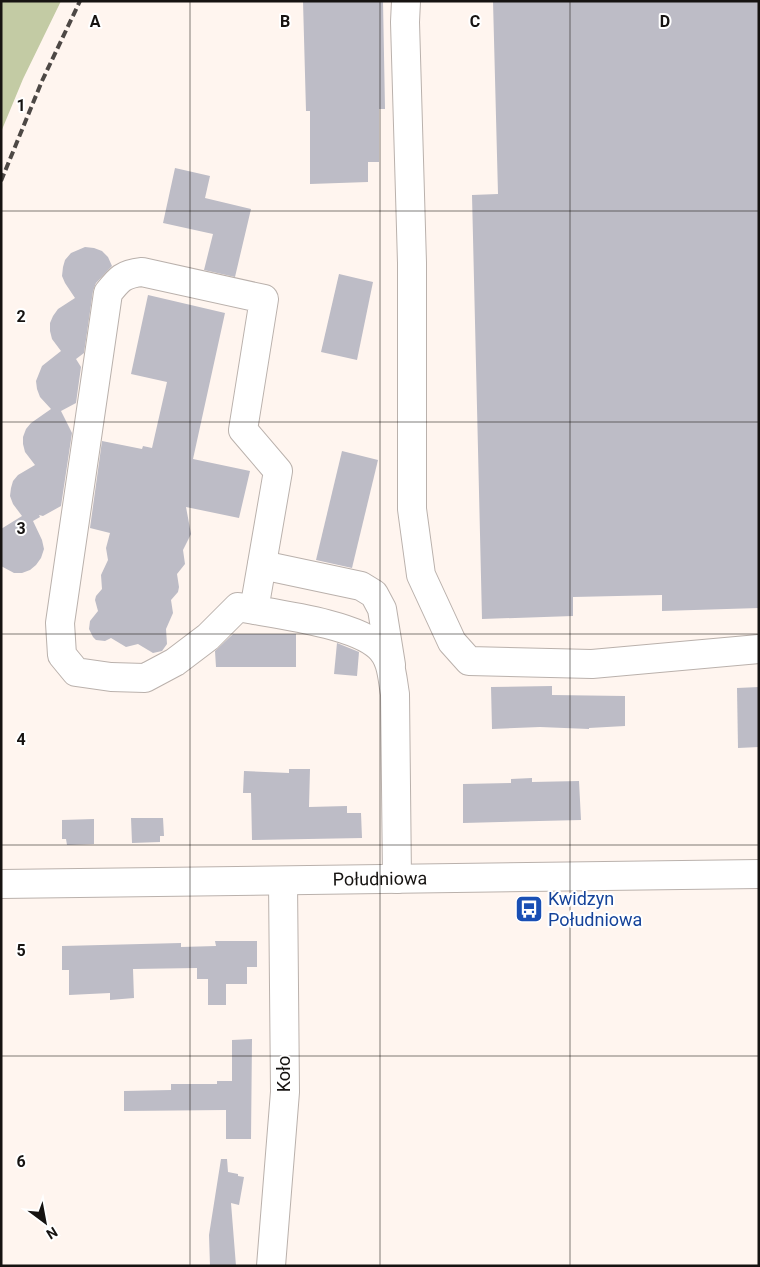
<svg xmlns="http://www.w3.org/2000/svg" width="760" height="1267" viewBox="0 0 760 1267" font-family="Roboto,sans-serif">
  <rect width="100%" height="100%" fill="#fff5ef"/>
  <polygon fill="#c3cba4" points="1,1 61,1 23,79 1,132"/>
  <g fill="#bdbcc6">
    <polygon points="303,1 383,1 385,109 379,109 379,162 368,162 368,182 310,184 310,111 306,111"/>
    <polygon points="493,1 759,1 759,608 662,611 662,595 573,597 573,616 482,619 472,195 498,194"/>
    <polygon points="175,168 210,176 205,198 251,209 235,277 204,270 213,234 163,223"/>
    <polygon points="85,247 94,248 102,251 108,257 112,266 96,283 93,291 84,353 76,359 81,367 76,403 61,411 72,433 61,506 43,516 39,515 40,517 33,521 42,540 44,549 41,558 36,565 30,570 22,573 14,573 1,566 1,529 22,516 13,504 10,496 11,488 13,481 18,475 35,465 25,452 23,444 23,437 26,429 31,423 51,409 40,397 37,389 36,381 42,366 61,351 52,339 50,331 50,323 53,316 58,309 75,298 65,283 62,276 63,267 65,260 71,253"/>
    <polygon points="339,274 373,282 357,360 321,352"/>
    <polygon points="148,295 225,313 193,459 250,471 239,518 186,507 191,534 183,550 185,564 177,574 179,587 178,592 171,600 173,613 166,629 167,644 162,651 153,653 138,644 126,647 111,638 105,641 96,640 93,637 89,629 90,621 98,611 95,600 96,596 102,589 101,575 108,560 106,548 110,533 90,528 102,441 142,449 143,446 152,448 167,382 131,374"/>
    <polygon points="342,451 378,460 352,568 316,560"/>
    <polygon points="233,634 296,634 296,667 216,667 215,651"/>
    <polygon points="337,643 359,652 357,676 334,674"/>
    <polygon points="552,686 552,695 625,696 625,726 589,728 589,729 540,727 492,729 491,687"/>
    <polygon points="759,687 759,747 738,748 737,688"/>
    <polygon points="289,769 310,769 309,807 347,806 347,813 361,813 362,838 252,840 251,793 243,793 244,771 289,773"/>
    <polygon points="532,778 532,782 579,781 581,820 463,823 463,784 511,783 511,779"/>
    <polygon points="131,818 163,818 164,836 160,836 160,842 132,843"/>
    <polygon points="94,819 94,844 67,845 66,839 62,839 62,820"/>
    <polygon points="215,941 257,941 257,967 247,967 247,984 226,984 226,1005 208,1005 208,979 197,979 197,968 133,969 134,998 110,1000 110,993 69,995 69,970 62,970 62,946 181,943 181,947 216,946"/>
    <polygon points="252,1039 251,1139 226,1139 226,1110 124,1111 124,1091 171,1090 171,1084 217,1084 217,1081 232,1081 232,1040"/>
    <polygon points="221,1159 227,1159 228,1172 238,1174 238,1176 244,1177 239,1205 231,1203 236,1266 210,1266 209,1235"/>
  </g>
  <g fill="none" stroke-linecap="round" stroke-linejoin="round">
    <g stroke="#bab1ac" stroke-width="30">
      <g id="minor">
        <polyline points="406,1 405,22 412,263 412,509 421,575 452,642 469,661 592,664 759,649"/>
        <polyline points="262,565 361,586 374,594 382,609 391,665"/>
        <path d="M 254,610 L 278,471 L 243,430 L 264,299 L 142,272 C 123,274 119,279 108,293 L 60,623 L 62,655 L 76,672 L 111,677 L 145,678 L 175,662 L 208,637 L 238,607 C 274,614 354,623 379,647 C 392,659 392,677 395,694 L 397,879"/>
        <path id="s1" d="M 1,884 L 759,874"/>
        <polyline points="271,1266 285,1092 283,881"/>
      </g>
    </g>
    <use href="#minor" stroke="#fff" stroke-width="28"/>
    <polyline stroke="#4d4845" stroke-width="4" stroke-dasharray="8 4" stroke-linecap="butt" points="1,181 42,81 80,1"/>
  </g>
  <path fill="none" stroke="#161311" stroke-width="1" stroke-opacity="0.55" d="M 190,1 L 190,1266M 380,1 L 380,1266M 570,1 L 570,1266M 1,211 L 759,211M 1,422 L 759,422M 1,634 L 759,634M 1,845 L 759,845M 1,1056 L 759,1056"/>
  <defs>
    <g id="bus-square" transform="scale(1.4375)"><rect x="-9" y="-9" width="18" height="18" rx="4" fill="#1a4fb4" stroke="#fff"/><path d="M-5-6H5V4H4V6H2V4H-2V6H-4V4H-5ZM-3.5-4V0h7V-4ZM-3.5 1.2v1.5H-2V1.2ZM2 1.2v1.5H3.5V1.2Z" fill="#fff"/></g>
  </defs>
  <g fill-rule="evenodd">
    <use href="#bus-square" x="529" y="909"/>
  </g>
  <g text-anchor="middle" stroke-width="4" stroke-linejoin="round" paint-order="stroke">
    <g font-size="18" fill="#161311" stroke="#fff">
      <text dy="6" stroke="none"><textPath href="#s1" startOffset="379">Południowa</textPath></text>
      <text transform="translate(284 1074) rotate(-90)" y="6">Koło</text>
    </g>
    <g font-size="18" fill="#164399" stroke="#fff" text-anchor="start">
      <text x="548" y="905">Kwidzyn<tspan x="548" dy="21">Południowa</tspan></text>
    </g>
  </g>
  <g font-size="16" text-anchor="middle" font-weight="bold" fill="#161311" stroke="#fff" stroke-width="4" stroke-linejoin="round" paint-order="stroke">
    <text x="95" y="27">A</text>
    <text x="285" y="27">B</text>
    <text x="475" y="27">C</text>
    <text x="665" y="27">D</text>
    <text x="21" y="111">1</text>
    <text x="21" y="322">2</text>
    <text x="21" y="534">3</text>
    <text x="21" y="745">4</text>
    <text x="21" y="956">5</text>
    <text x="21" y="1167">6</text>
  </g>
  <rect width="760" height="1267" fill="none" stroke="#161311" stroke-width="5"/>
  <g transform="translate(45 1222) rotate(148)" stroke="#ffffff" stroke-width="4" paint-order="stroke">
  <path d="M0-4L9 19L0 12L-9 19Z" fill="#161311"/>
  <text y="-8" font-size="14" font-weight="bold" text-anchor="middle" fill="#161311">N</text>
  </g>
</svg>
